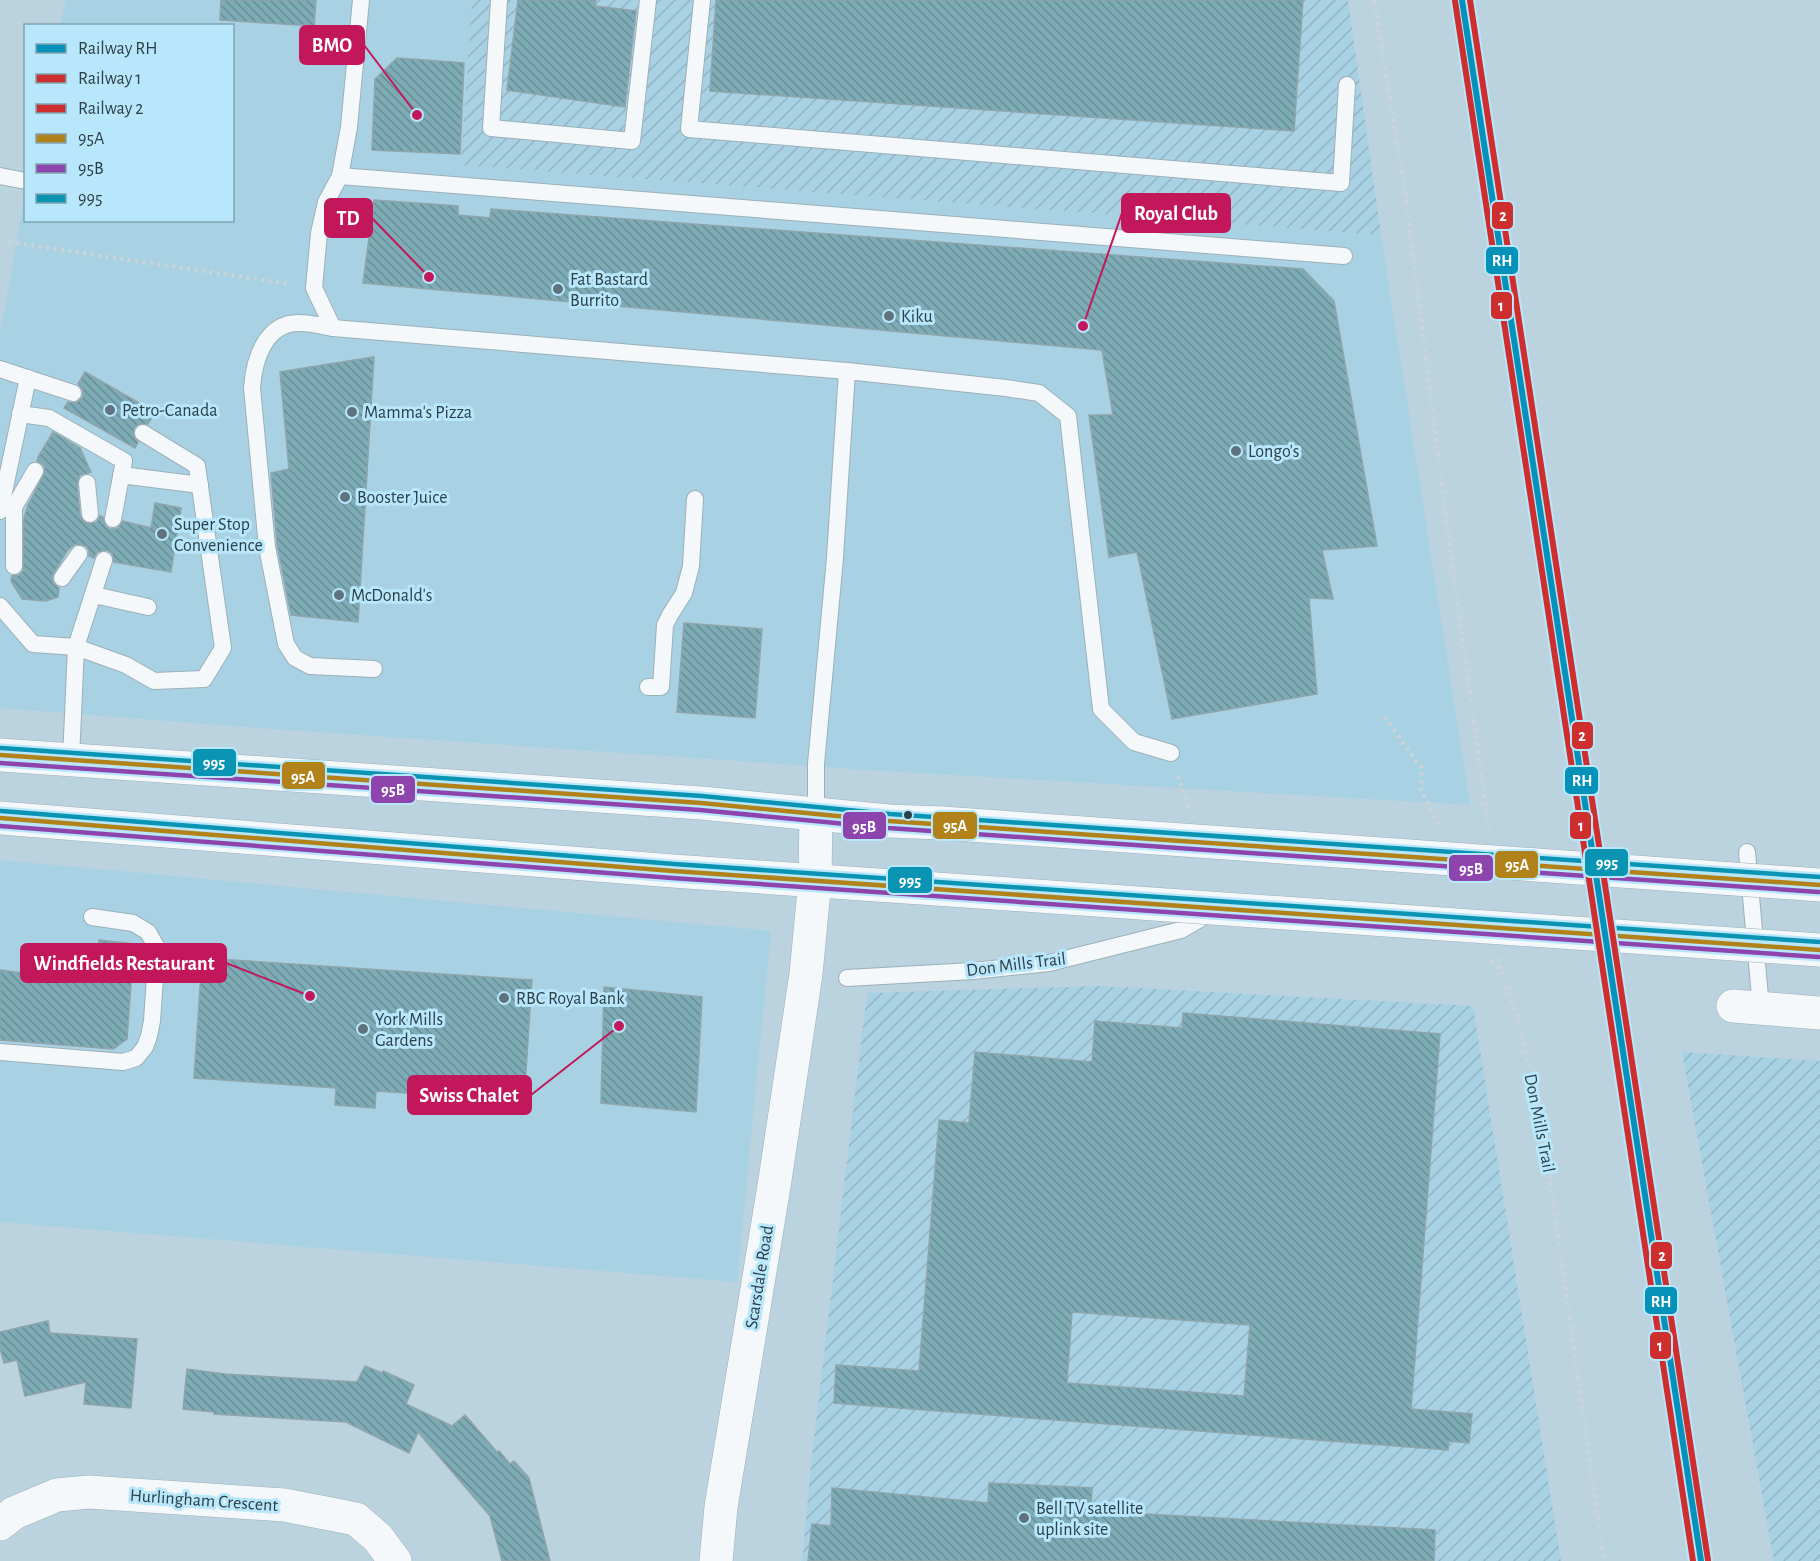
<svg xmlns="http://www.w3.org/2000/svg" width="1820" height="1561" viewBox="0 0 1820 1561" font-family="'Alegreya Sans',sans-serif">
  <defs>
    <pattern id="industrial-furrows" width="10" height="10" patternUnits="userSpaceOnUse" patternTransform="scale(1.5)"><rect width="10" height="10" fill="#a8d1e4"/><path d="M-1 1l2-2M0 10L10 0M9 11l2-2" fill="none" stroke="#91b4c5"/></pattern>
    <pattern id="building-back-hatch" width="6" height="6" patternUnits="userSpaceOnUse" patternTransform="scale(1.5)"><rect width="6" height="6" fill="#7eacb6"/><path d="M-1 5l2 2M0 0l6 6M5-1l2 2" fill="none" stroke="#688d96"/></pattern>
  </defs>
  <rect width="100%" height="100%" fill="#bad3df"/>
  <g fill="#a8d1e4">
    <polygon points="66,0 472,0 461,165 1381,235 1470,805 868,770 259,728 0,708 0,334 25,194 26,220 232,220 232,26 60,25"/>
    <polygon points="0,860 771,931 737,1282 0,1222"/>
  </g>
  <g fill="url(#industrial-furrows)">
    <polygon points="472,0 1348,0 1381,235 461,165"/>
    <polygon points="1099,986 1473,1006 1561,1561 802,1561 812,1456 867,993"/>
    <polygon points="1682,1052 1820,1061 1820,1561 1774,1561"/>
  </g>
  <g fill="url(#building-back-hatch)" stroke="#8fa4ab" stroke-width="1.5" fill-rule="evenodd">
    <polygon points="221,0 316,0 314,26 220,20"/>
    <polygon points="518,0 596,0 595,6 636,11 625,107 507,90"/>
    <polygon points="716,0 1303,0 1294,131 710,91"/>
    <polygon points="397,58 464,63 460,154 372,150 375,79"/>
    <polygon points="374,200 458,206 458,215 490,218 491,209 1303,269 1334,301 1377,546 1322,550 1333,599 1309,598 1317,694 1172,719 1137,552 1109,557 1089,415 1113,415 1102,350 363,283"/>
    <polygon points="374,357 358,622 291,615 277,544 271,473 289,469 280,372"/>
    <polygon points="85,372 155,412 148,424 139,424 134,428 134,437 138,442 135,448 64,408 68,402 76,403 83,397 83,390 78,384"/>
    <polygon points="53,432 80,448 91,472 80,475 77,483 80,515 85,523 96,523 100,516 103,517 106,527 110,529 117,529 123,521 151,528 155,503 181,508 171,572 114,562 112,553 107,550 97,552 94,558 89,556 89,550 86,546 75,544 67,551 52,576 53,583 59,588 58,597 46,601 22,599 11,581 12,576 19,575 23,571 24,518 28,505 45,472 44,465 37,461 38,457"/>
    <polygon points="684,623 762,629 755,718 677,712"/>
    <polygon points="99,940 134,944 127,1039 113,1049 0,1040 0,970 54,977 55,948 98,950"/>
    <polygon points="202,958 532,980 524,1101 376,1091 375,1108 335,1105 336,1088 194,1078"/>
    <polygon points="604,987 702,997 696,1112 601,1103"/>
    <path d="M 1183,1013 L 1440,1034 L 1411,1409 L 1472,1414 L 1469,1443 L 1449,1441 L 1448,1450 L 834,1403 L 836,1365 L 919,1371 L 939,1120 L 969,1123 L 975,1052 L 1092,1062 L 1095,1021 L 1182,1028 ZM 1072,1312 L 1250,1325 L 1244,1396 L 1067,1383 Z"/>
    <polygon points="48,1321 50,1333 137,1339 131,1408 84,1404 86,1382 25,1396 17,1360 4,1363 0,1348 0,1332"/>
    <polygon points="365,1366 382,1373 383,1371 414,1385 406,1404 452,1426 465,1415 497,1452 499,1451 510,1464 514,1461 529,1478 550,1561 502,1561 490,1516 418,1432 409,1453 346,1422 214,1414 214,1412 183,1409 187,1369 225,1374 357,1382"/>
    <polygon points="989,1483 1092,1488 1091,1511 1435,1530 1434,1561 808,1561 812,1524 831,1526 832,1488 988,1503"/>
  </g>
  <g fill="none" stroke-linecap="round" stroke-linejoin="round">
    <g stroke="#9cb0b9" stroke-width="18">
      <g id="lane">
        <polyline points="361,0 349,127 340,176 326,202 319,233 314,288 333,328 847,371 1006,388 1039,393 1068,416 1101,709 1134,742 1171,753"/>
        <polyline points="499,0 491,128 632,141 648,0"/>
        <polyline points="702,0 689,129 1341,183 1347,85"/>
        <polyline points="0,176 26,181"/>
        <polyline points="340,176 1344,256"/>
        <path d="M 333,328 C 322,326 311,323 300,323 C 265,322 254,360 252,388 L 267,547 L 286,644 L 295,658 L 310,666 L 374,669"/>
        <polyline points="0,369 73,393"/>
        <polyline points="20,414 49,418 124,461 113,519"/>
        <polyline points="121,475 200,485"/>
        <polyline points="87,483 90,514"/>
        <polyline points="0,511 28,378"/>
        <polyline points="14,566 14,507 35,471"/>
        <polyline points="62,578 79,554"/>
        <polyline points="94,595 148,607"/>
        <polyline points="0,606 33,644 76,647 126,665 154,681 204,679 223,648 197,466 143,433"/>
        <polyline points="648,687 661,687 665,625 670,615 684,593 691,566 695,499"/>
        <polyline points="71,759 76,647 104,560"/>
        <polyline points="816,813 816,764 835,558 847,371"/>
        <polyline points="1747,852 1761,1008"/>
        <polyline points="847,978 973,971 1049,963 1181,930 1212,912"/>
        <polyline points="0,1052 123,1062 136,1058 145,1047 149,1036 152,1021 157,948 148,932 133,923 92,917"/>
      </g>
    </g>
    <g stroke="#9cb0b9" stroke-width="34">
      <g id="street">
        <polyline points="1733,1006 1820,1013"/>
        <polyline points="0,1524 14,1513 57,1495 89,1492 284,1505 356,1519 378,1538 395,1561"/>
        <polyline points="716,1561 721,1507 775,1180 806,974 815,880 816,813"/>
      </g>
    </g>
    <g stroke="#9cb0b9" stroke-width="34">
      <g id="secondary">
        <polyline points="0,755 701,803 889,821 942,823"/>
        <polyline points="0,818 673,871 936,889"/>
      </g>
    </g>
    <g stroke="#cdd4d7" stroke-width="4" stroke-dasharray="3 4.5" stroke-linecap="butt">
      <polyline points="1374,0 1405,191 1450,549 1489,831"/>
      <polyline points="9,242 290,284"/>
      <polyline points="1385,717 1422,769 1421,789 1439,827"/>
      <polyline points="1178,776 1189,809"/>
      <polyline points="1499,958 1500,969"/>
      <polyline points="1491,961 1500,969 1517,1016 1542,1124 1604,1561"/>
    </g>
    <use href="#lane" stroke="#f5f8fa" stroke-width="16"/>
    <use href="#street" stroke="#f5f8fa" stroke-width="33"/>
    <use href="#secondary" stroke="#f5f8fa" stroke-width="33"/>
    <g stroke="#9cb0b9" stroke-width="34" stroke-linecap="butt">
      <g id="secondary-bridge">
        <polyline points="942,823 1820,885"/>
        <polyline points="936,889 1820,950"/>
      </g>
    </g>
    <use href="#secondary-bridge" stroke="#f5f8fa" stroke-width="33"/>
    <g stroke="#b8e6fb" stroke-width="9">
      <g id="bus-1">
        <polyline points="0,755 701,803 889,821 1820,885"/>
        <polyline points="0,818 673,871 1820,950"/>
      </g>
    </g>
    <g stroke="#b8e6fb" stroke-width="9">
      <g id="bus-2">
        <polyline points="0,763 700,810 888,828 1819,892"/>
        <polyline points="0,826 672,878 1819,957"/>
      </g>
    </g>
    <g stroke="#b8e6fb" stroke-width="9">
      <g id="bus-3">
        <polyline points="1,748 702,796 890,814 1820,877"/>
        <polyline points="1,811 674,864 1820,942"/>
      </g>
    </g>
    <use href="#bus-1" stroke="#b08219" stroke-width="4.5"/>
    <use href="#bus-2" stroke="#8e44ad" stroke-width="4.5"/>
    <use href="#bus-3" stroke="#0994b3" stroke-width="4.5"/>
    <g stroke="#b8e6fb" stroke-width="10">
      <polyline id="rail-1" points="1462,0 1701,1561"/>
    </g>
    <g stroke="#b8e6fb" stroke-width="10">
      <polyline id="rail-2" points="1455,1 1693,1561"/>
    </g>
    <g stroke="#b8e6fb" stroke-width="10">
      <polyline id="rail-3" points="1470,0 1708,1560"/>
    </g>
    <use href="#rail-1" stroke="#0491ba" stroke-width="6"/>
    <use href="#rail-2" stroke="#cf2e2f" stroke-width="6"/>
    <use href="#rail-3" stroke="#cf2e2f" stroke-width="6"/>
  </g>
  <g fill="#5e737d" stroke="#b8e6fb" stroke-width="2">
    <circle cx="558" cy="289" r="6"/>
    <circle cx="889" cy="316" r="6"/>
    <circle cx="110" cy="410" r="6"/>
    <circle cx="352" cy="412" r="6"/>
    <circle cx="1236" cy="451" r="6"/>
    <circle cx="345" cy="497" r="6"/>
    <circle cx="162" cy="534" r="6"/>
    <circle cx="339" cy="595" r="6"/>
    <circle cx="504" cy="998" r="6"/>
    <circle cx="363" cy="1029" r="6"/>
    <circle cx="1024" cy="1518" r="6"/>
  </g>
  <circle fill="#2d4048" stroke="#b8e6fb" stroke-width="2" cx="908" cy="815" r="5"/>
  <g text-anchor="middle" stroke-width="6" stroke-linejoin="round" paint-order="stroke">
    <g font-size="18" fill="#2d4048" stroke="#b8e6fb" text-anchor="start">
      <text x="570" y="285">Fat Bastard<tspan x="570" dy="21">Burrito</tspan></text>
      <text x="901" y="322">Kiku</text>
      <text x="122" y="416">Petro-Canada</text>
      <text x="364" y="418">Mamma's Pizza</text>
      <text x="1248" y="457">Longo's</text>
      <text x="357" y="503">Booster Juice</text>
      <text x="174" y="530">Super Stop<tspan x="174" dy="21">Convenience</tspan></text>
      <text x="351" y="601">McDonald's</text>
      <text x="516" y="1004">RBC Royal Bank</text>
      <text x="375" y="1025">York Mills<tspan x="375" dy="21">Gardens</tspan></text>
      <text x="1036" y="1514">Bell TV satellite<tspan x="1036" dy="21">uplink site</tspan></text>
    </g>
    <g font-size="18" fill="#2d4048" stroke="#b8e6fb">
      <text transform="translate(1016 964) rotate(-7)" y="6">Don Mills Trail</text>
      <text transform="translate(1540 1123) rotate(79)" y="6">Don Mills Trail</text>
      <text transform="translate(759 1277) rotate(-81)" y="6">Scarsdale Road</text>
      <text transform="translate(204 1500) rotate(4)" y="6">Hurlingham Crescent</text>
    </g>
  </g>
  <path fill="none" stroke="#c2185b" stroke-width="2" d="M417 115L364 45M1083 326L1122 213M429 277L372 218M310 996L226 963M619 1026L531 1095"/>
  <g fill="#c2185b" stroke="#b8e6fb" stroke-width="2">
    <circle cx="417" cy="115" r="6"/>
    <circle cx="1083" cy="326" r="6"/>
    <circle cx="429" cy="277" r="6"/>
    <circle cx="310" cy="996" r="6"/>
    <circle cx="619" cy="1026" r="6"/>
  </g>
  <g fill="#c2185b" stroke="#c2185b" stroke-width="2">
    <rect x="300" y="26" width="64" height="38" rx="6"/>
    <rect x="1122" y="194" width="108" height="38" rx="6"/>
    <rect x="325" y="199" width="47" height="38" rx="6"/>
    <rect x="21" y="944" width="205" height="38" rx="6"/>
    <rect x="408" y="1076" width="123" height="38" rx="6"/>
  </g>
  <g font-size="20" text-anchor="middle" font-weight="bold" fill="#fff">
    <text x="332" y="52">BMO</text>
    <text x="1176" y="220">Royal Club</text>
    <text x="348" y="225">TD</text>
    <text x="124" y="970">Windfields Restaurant</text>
    <text x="469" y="1102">Swiss Chalet</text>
  </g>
  <g stroke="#b8e6fb" stroke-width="2">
    <rect x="1491" y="201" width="23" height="29" rx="6" fill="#cf2e2f"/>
    <rect x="1485" y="246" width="34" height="29" rx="6" fill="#0491ba"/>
    <rect x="1490" y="291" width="23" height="29" rx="6" fill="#cf2e2f"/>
    <rect x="1571" y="721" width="23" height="29" rx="6" fill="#cf2e2f"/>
    <rect x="192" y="748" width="45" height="29" rx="6" fill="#0994b3"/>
    <rect x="281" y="761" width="45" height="29" rx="6" fill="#b08219"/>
    <rect x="1564" y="766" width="35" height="29" rx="6" fill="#0491ba"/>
    <rect x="370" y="775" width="46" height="29" rx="6" fill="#8e44ad"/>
    <rect x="1569" y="811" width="23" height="29" rx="6" fill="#cf2e2f"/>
    <rect x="932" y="811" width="46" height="29" rx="6" fill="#b08219"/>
    <rect x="842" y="811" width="45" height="29" rx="6" fill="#8e44ad"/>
    <rect x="1584" y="848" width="45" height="29" rx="6" fill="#0994b3"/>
    <rect x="1494" y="850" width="45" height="29" rx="6" fill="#b08219"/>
    <rect x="1448" y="854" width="46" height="28" rx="6" fill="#8e44ad"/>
    <rect x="887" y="866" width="46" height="28" rx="6" fill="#0994b3"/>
    <rect x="1650" y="1241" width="23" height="29" rx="6" fill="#cf2e2f"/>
    <rect x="1644" y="1286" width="34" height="29" rx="6" fill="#0491ba"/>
    <rect x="1649" y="1331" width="23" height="29" rx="6" fill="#cf2e2f"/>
  </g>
  <g font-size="16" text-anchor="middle" font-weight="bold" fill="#fff">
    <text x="1503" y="221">2</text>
    <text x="1502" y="266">RH</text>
    <text x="1501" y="311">1</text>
    <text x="1582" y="741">2</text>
    <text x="214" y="768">995</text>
    <text x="303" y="782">95A</text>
    <text x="1582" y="786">RH</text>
    <text x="393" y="795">95B</text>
    <text x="1581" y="831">1</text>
    <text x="955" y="831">95A</text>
    <text x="864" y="832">95B</text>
    <text x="1607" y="868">995</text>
    <text x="1517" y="870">95A</text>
    <text x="1471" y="874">95B</text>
    <text x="910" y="886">995</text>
    <text x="1662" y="1261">2</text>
    <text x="1661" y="1307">RH</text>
    <text x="1660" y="1351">1</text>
  </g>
  <rect x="24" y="24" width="210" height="198" fill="#b8e6fb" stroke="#80a4b3" stroke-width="1.5"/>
  <rect x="36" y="44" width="30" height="9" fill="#0491ba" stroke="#80a4b3" stroke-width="1.5"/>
  <text x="78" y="54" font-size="18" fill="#2d4048">Railway RH</text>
  <rect x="36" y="74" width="30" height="9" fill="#cf2e2f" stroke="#80a4b3" stroke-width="1.5"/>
  <text x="78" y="84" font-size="18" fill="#2d4048">Railway 1</text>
  <rect x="36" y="104" width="30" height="9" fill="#cf2e2f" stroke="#80a4b3" stroke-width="1.5"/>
  <text x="78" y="114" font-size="18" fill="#2d4048">Railway 2</text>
  <rect x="36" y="134" width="30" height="9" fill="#b08219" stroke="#80a4b3" stroke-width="1.5"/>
  <text x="78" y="144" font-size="18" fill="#2d4048">95A</text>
  <rect x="36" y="164" width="30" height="9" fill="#8e44ad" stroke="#80a4b3" stroke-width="1.5"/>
  <text x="78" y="174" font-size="18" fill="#2d4048">95B</text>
  <rect x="36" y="194" width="30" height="9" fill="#0994b3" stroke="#80a4b3" stroke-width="1.5"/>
  <text x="78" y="204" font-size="18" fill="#2d4048">995</text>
</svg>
